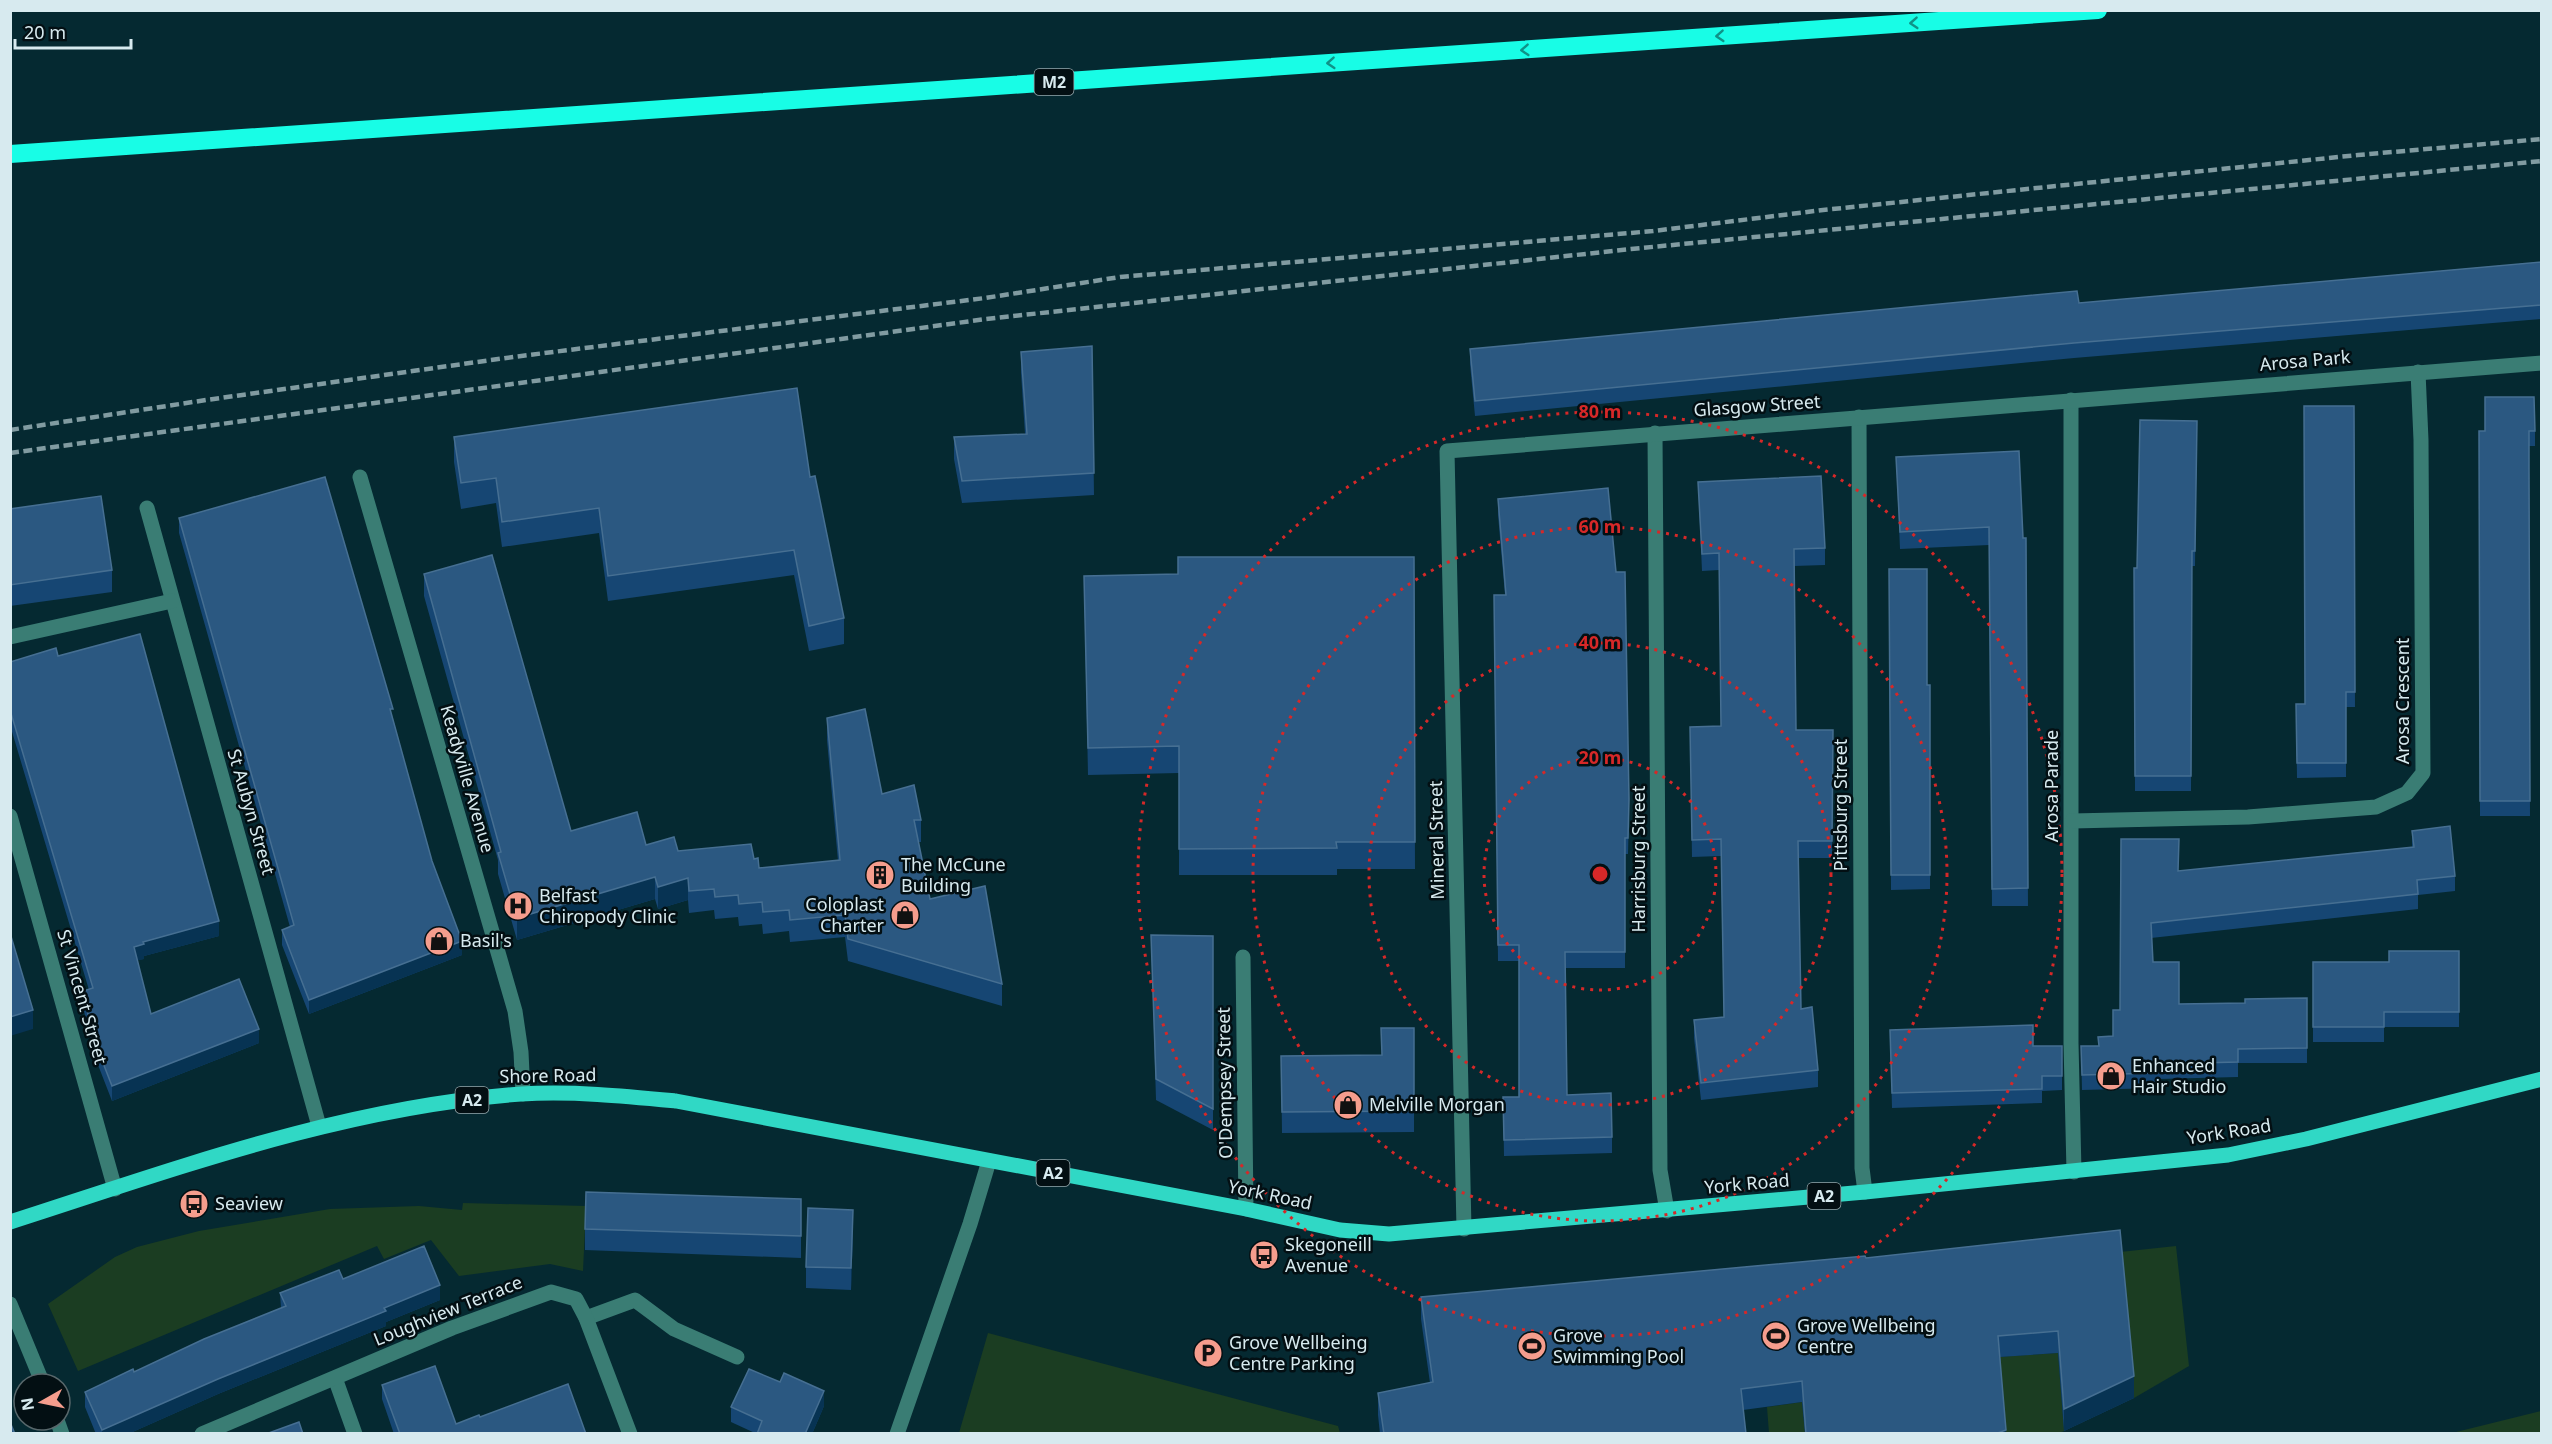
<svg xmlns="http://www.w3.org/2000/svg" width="2552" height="1444" viewBox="0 0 2552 1444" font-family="'Noto Sans',sans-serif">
  <rect width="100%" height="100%" fill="#052931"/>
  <g fill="#1b3d22">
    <polygon points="463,1203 586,1206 583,1271 550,1264 459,1276 431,1240 384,1259 377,1246 78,1371 48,1304 115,1257 137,1247 199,1231 330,1209 419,1206 462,1210"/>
    <polygon points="2176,1246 2189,1366 2134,1398 2120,1252"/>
    <polygon points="988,1333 1338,1426 1340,1433 959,1433"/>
    <polygon points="2058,1353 2064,1431 2057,1434 2004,1433 1998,1357"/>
    <polygon points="1802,1402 1805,1433 1769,1433 1767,1407"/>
    <polygon points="2541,1411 2541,1433 2452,1433"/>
  </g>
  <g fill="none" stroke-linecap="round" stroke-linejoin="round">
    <g stroke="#3a7d74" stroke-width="15">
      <polyline points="2071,400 2071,1043 2074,1172"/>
      <polyline points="1859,417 1862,1168 1865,1192"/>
      <polyline points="1655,433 1660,1170 1667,1211"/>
      <polyline points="360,477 515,1011 521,1052 523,1094"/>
      <polyline points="147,508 319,1126"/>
      <polyline points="10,637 172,601"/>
      <polyline points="10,816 115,1189"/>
      <polyline points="2072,821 2248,817 2376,807 2407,793 2423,773 2421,440 2418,372"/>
      <polyline points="1243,957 1246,1209"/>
      <polyline points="1464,1229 1447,451 2542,363"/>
      <polyline points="10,1304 43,1384"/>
      <polyline points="586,1318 635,1300 674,1329 737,1357"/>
      <polyline points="335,1378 355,1434"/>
      <polyline points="57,1420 62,1434"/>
      <polyline points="202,1434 452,1328 551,1292 576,1299 586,1318 630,1434"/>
      <polyline points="897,1434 970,1224 989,1161"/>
    </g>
    <path stroke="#30d8c5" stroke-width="15" d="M 10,1222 C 178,1168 344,1107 521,1094 C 573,1091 624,1096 676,1101 L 1246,1209 L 1340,1230 L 1389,1234 L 1865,1192 L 2228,1155 L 2306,1139 L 2542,1079"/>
    <polyline stroke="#18fde6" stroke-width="18" points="10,154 2098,10"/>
    <g stroke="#819ba1" stroke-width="4.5" stroke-dasharray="9 4.5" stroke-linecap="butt">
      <polyline points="10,430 206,400 513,357 985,298 1120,277 1653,231 1823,210 2358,155 2542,139"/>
      <polyline points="10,453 986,319 1631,249 2542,161"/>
    </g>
  </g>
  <g fill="#164673">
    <polygon points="2541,262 2541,319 2074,358 1475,416 1470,364 1470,349 2079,303"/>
    <polygon points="1092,346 1094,495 962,503 954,459 954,437 1025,434 1021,373 1021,352"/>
    <polygon points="2354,406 2355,707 2346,707 2346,777 2297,778 2296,704 2305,704"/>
    <polygon points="2197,421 2195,566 2192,566 2191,791 2135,791 2134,568 2137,568"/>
    <polygon points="2479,431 2535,431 2535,446 2529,446 2529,478 2530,816 2480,816"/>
    <polygon points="454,437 810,477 844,618 844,644 809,651 794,575 608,601 599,533 502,547 496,503 461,509 454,462"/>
    <polygon points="1896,457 2023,538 2026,538 2028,906 1992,906 1989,545 1900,549"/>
    <polygon points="1698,482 1825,548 1825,565 1794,566 1796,730 1833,730 1832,858 1798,858 1801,1009 1818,1070 1818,1087 1701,1100 1694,1038 1694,1020 1724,1017 1721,856 1692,857 1690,727 1721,726 1719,570 1702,571"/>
    <polygon points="1498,499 1629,815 1628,854 1625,854 1625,968 1565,968 1567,1095 1612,1137 1612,1153 1504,1156 1503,1097 1519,1097 1519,961 1498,961 1494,595 1505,595 1498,515"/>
    <polygon points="10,509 112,570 112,592 10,606"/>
    <polygon points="179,518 393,719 432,861 462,955 309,1014 282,945 282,930 290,927 179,533"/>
    <polygon points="1414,557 1415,869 1337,869 1337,875 1179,875 1179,773 1088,775 1084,576 1178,574"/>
    <polygon points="1889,569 1927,685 1930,685 1930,889 1891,890"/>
    <polygon points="424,574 571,831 678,851 754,859 759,868 838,861 827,740 827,718 882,794 921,820 921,842 918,842 930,899 1002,984 1002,1006 848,961 845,937 790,942 789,931 763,934 762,924 739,926 738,917 715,919 714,910 689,913 688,900 658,909 655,899 517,940 498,874 498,860 424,596"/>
    <polygon points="58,656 219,936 144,956 144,959 137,960 151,1014 259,1043 112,1101 93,1052 83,1006 83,991 89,990 10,725 10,662"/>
    <polygon points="2412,831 2455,876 2455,891 2418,895 2418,909 2151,938 2153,962 2179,1004 2245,1003 2307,998 2307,1063 2238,1063 2238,1077 2158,1079 2158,1088 2082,1090 2081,1046 2098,1046 2113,1036 2120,1010 2121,839 2178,871 2412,847"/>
    <polygon points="1151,935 1213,936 1213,1130 1156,1100"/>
    <polygon points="2459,951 2459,1027 2384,1027 2384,1042 2313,1042 2313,962 2389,962"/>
    <polygon points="1414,1028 1414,1132 1282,1133 1281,1056 1381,1055"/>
    <polygon points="1890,1030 2033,1046 2062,1046 2062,1090 2042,1091 2042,1103 1892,1108"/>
    <polygon points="801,1199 801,1258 585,1250 585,1229"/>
    <polygon points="2120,1230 2134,1398 2064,1431 2058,1353 2000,1357 2006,1434 1805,1434 1802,1402 1743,1410 1746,1434 1380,1434 1378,1415 1378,1393 1430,1383 1421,1319 1421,1297 1866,1258"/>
    <polygon points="853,1232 851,1290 806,1288 806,1267"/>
    <polygon points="343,1279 440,1300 386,1322 386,1326 218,1394 128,1434 96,1434 85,1407 85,1392 134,1372 281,1308 280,1293"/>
    <polygon points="780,1382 824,1406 812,1434 757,1434 731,1422 731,1407"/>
    <polygon points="382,1385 456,1424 480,1417 586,1434 394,1434 382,1399"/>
  </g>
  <g fill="#073353">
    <polygon points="655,877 655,899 517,940 517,918"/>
    <polygon points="688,878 688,900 658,909 658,887"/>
    <polygon points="219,921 219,936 144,956 144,959 134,961 134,947 143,942"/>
    <polygon points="462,941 462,955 309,1014 309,1000"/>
    <polygon points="33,1010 33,1029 10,1036 10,1017"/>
    <polygon points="259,1029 259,1043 112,1101 112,1086"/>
    <polygon points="853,1210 853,1232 851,1290 851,1268"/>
    <polygon points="440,1285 440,1300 386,1322 386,1326 218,1394 128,1434 102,1434 102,1430 218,1379 384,1308"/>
    <polygon points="2134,1376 2134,1398 2064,1431 2064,1409"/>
    <polygon points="824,1391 824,1406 812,1434 805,1434"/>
    <polygon points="2006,1430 2006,1434 1995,1434"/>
  </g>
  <g fill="#2b5881" stroke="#466f92" stroke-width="1.5">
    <polygon points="2541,262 2541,305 2074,343 1475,401 1470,349 2077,291 2079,303"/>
    <polygon points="1092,346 1094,473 962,481 954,437 1027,434 1021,352"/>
    <polygon points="797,388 810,477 815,476 844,618 809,626 794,550 608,576 599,508 502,522 496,478 461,483 454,437"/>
    <polygon points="2485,397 2534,397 2535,431 2529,431 2529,466 2530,801 2480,801 2479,431 2485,431"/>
    <polygon points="2304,406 2354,406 2355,692 2346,692 2346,763 2297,763 2296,704 2305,704"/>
    <polygon points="2140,420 2197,421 2195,551 2192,551 2191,776 2135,776 2134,568 2137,568"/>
    <polygon points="2019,451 2023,538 2026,538 2028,888 1992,889 1989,527 1900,532 1896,457"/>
    <polygon points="1821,476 1825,548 1794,549 1796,730 1833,730 1832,841 1798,841 1801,1009 1812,1007 1818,1070 1701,1083 1694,1020 1724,1017 1721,839 1692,840 1690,727 1721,726 1719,553 1702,554 1698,482"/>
    <polygon points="325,477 393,709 390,709 432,861 462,941 309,1000 282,930 294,925 179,518"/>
    <polygon points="1608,488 1616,572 1625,572 1629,799 1628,838 1625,838 1625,952 1565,952 1567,1095 1611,1093 1612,1137 1504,1140 1503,1097 1519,1097 1519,945 1498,945 1494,595 1506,595 1498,499"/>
    <polygon points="101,496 112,570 10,585 10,509"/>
    <polygon points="492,555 571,831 637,812 646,845 674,837 678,851 751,844 754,859 758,858 759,868 840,860 827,718 865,709 882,794 914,785 921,820 914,820 930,899 985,886 1002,984 848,939 845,915 790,920 789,910 763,912 762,902 739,904 738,895 715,897 714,889 689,891 688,878 658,887 655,877 517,918 498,853 501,852 424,574"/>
    <polygon points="1178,557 1414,557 1415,842 1336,842 1337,848 1179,849 1179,746 1088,748 1084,576 1178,574"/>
    <polygon points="1889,569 1927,569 1927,685 1930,685 1930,875 1891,875"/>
    <polygon points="140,634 219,921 143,942 144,944 134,947 151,1014 239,979 259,1029 112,1086 93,1037 83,991 93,988 10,710 10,662 56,648 58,656"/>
    <polygon points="2450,826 2455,876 2417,880 2418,894 2151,923 2153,962 2179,962 2179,1004 2245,1003 2245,999 2307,998 2307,1048 2238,1049 2238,1062 2158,1064 2158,1073 2082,1075 2081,1046 2099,1046 2098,1037 2113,1036 2113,1010 2120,1010 2121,839 2179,839 2178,871 2414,847 2412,831"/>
    <polygon points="10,933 33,1010 10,1017"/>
    <polygon points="1151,935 1213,936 1213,1109 1156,1079"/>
    <polygon points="2389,951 2459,951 2459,1012 2384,1012 2384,1027 2313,1027 2313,962 2389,962"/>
    <polygon points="2033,1025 2033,1046 2062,1046 2062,1076 2042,1076 2042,1089 1892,1093 1890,1030"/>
    <polygon points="1381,1028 1414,1028 1414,1111 1282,1112 1281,1056 1382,1055"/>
    <polygon points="586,1192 801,1199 801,1236 585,1229"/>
    <polygon points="808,1208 853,1210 851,1268 806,1267"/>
    <polygon points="2120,1230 2134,1376 2064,1409 2058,1331 1998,1336 2006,1430 1995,1434 1806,1434 1802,1381 1741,1389 1746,1434 1384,1434 1378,1393 1433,1382 1421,1297 1755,1266 1865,1256 1866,1258"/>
    <polygon points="424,1246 440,1285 384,1308 386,1311 218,1379 102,1430 85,1392 133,1369 134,1372 204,1339 286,1306 280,1293 339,1270 343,1279"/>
    <polygon points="435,1366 456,1424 479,1415 480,1417 568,1384 586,1434 400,1434 382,1385"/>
    <polygon points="749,1369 780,1382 784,1373 824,1391 805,1434 757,1434 762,1421 731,1407"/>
    <polygon points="10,1422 15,1434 10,1434"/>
    <polygon points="299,1422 303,1434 266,1434"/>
  </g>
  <defs><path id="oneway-chevron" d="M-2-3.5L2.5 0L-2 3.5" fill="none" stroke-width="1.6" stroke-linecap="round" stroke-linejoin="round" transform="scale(1.5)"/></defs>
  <g stroke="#0f9287">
    <use href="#oneway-chevron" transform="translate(1914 23) rotate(176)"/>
    <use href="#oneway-chevron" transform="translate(1720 36) rotate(176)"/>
    <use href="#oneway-chevron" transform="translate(1525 50) rotate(176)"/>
    <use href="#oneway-chevron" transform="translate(1331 63) rotate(176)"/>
  </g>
  <g fill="none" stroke="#d62828" stroke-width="3" stroke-dasharray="3 6">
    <circle cx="1600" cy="874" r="116"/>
    <circle cx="1600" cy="874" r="231"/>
    <circle cx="1600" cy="874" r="347"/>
    <circle cx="1600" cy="874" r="462"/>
  </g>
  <defs>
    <g id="building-disc" transform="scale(1.5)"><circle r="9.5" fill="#f59d8d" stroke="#030f13"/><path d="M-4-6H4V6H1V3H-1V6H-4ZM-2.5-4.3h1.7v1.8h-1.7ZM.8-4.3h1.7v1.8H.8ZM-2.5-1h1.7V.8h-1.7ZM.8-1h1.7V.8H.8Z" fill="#111"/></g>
    <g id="hospital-disc" transform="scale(1.5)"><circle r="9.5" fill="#f59d8d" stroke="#030f13"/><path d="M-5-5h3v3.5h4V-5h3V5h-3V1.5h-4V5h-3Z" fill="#111"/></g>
    <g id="shop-disc" transform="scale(1.5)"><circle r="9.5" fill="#f59d8d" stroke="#030f13"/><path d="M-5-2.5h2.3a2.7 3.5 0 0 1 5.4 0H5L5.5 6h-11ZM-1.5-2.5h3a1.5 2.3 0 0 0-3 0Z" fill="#111"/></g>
    <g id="bus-disc" transform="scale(1.5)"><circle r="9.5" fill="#f59d8d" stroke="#030f13"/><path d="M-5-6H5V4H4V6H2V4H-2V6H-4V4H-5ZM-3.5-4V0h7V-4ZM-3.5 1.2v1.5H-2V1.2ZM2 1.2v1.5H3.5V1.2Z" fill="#111"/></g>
    <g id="stadium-disc" transform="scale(1.5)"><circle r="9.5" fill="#f59d8d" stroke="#030f13"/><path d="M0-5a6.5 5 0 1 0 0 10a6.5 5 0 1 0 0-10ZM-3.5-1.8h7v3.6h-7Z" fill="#111"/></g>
    <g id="parking-disc" transform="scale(1.5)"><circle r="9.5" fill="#f59d8d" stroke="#030f13"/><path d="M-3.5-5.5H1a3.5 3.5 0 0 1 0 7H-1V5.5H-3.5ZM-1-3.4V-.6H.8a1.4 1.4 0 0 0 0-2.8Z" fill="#111"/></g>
  </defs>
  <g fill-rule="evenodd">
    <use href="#building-disc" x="880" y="875"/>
    <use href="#hospital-disc" x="518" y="906"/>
    <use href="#shop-disc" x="905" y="915"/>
    <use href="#shop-disc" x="439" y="941"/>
    <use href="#shop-disc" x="2111" y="1076"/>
    <use href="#shop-disc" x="1348" y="1105"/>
    <use href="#bus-disc" x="194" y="1204"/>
    <use href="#bus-disc" x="1264" y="1255"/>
    <use href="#stadium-disc" x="1776" y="1336"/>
    <use href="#stadium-disc" x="1532" y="1346"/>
    <use href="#parking-disc" x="1208" y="1353"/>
  </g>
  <g text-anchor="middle" stroke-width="5" stroke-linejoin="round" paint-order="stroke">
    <g fill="#030f13" stroke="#97a8ad" stroke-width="1.5">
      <rect x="1034.5" y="69" width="39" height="26" rx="4.5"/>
      <rect x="455.5" y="1087" width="33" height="26" rx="4.5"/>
      <rect x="1036.5" y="1160" width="33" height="26" rx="4.5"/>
      <rect x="1807.5" y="1183" width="33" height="26" rx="4.5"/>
    </g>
    <g font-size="16" font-weight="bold" fill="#d7eaef">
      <text x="1054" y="88">M2</text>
      <text x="472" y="1106">A2</text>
      <text x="1053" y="1179">A2</text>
      <text x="1824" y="1202">A2</text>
    </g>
    <g font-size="18" fill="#d7eaef" stroke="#030f13">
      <text transform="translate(2305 361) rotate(-5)" y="6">Arosa Park</text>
      <text transform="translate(1757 406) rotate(-4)" y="6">Glasgow Street</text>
      <text transform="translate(2403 701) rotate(-90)" y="6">Arosa Crescent</text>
      <text transform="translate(467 779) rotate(74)" y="6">Keadyville Avenue</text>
      <text transform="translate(2052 786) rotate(-90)" y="6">Arosa Parade</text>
      <text transform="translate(1841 805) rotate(-90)" y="6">Pittsburg Street</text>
      <text transform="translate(251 812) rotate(74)" y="6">St Aubyn Street</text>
      <text transform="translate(1437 840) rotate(-91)" y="6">Mineral Street</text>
      <text transform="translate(1639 859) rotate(-90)" y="6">Harrisburg Street</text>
      <text transform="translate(82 997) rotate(74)" y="6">St Vincent Street</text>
      <text transform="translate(548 1076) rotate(-1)" y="6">Shore Road</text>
      <text transform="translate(1225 1083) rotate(-91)" y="6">O'Dempsey Street</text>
      <text transform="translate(2229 1132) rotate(-9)" y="6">York Road</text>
      <text transform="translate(1747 1184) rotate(-5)" y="6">York Road</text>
      <text transform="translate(1270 1195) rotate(12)" y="6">York Road</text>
      <text transform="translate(448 1311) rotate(-22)" y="6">Loughview Terrace</text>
    </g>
    <g font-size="18" fill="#d7eaef" stroke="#030f13" text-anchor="start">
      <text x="901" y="871">The McCune<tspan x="901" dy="21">Building</tspan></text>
      <text x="539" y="902">Belfast<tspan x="539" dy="21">Chiropody Clinic</tspan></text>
      <text x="884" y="911" text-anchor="end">Coloplast<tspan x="884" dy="21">Charter</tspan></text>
      <text x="460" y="947">Basil's</text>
      <text x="2132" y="1072">Enhanced<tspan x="2132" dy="21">Hair Studio</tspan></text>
      <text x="1369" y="1111">Melville Morgan</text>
      <text x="215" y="1210">Seaview</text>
      <text x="1285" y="1251">Skegoneill<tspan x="1285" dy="21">Avenue</tspan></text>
      <text x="1797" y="1332">Grove Wellbeing<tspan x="1797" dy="21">Centre</tspan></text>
      <text x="1553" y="1342">Grove<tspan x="1553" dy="21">Swimming Pool</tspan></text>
      <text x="1229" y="1349">Grove Wellbeing<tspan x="1229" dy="21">Centre Parking</tspan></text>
    </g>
  </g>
  <circle cx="1600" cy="874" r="9" fill="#d62828" stroke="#030f13" stroke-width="3"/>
  <g font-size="18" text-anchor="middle" font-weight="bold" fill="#d62828" stroke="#030f13" stroke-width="5" stroke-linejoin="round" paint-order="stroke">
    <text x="1600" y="418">80 m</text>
    <text x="1600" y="533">60 m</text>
    <text x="1600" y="649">40 m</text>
    <text x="1600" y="764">20 m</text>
  </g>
  <rect width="2552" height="1444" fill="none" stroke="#d7eaef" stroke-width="24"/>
  <g transform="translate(42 1402) rotate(261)"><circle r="28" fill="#030f13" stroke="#58676b" stroke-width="1.5"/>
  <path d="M0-4.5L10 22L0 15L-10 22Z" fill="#f59d8d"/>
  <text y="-9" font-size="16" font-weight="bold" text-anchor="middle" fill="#d7eaef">N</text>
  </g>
  <path d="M15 39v9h116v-9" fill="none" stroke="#d7eaef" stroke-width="3"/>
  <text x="24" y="39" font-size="18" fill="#d7eaef" stroke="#030f13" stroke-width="4.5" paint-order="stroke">20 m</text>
</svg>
